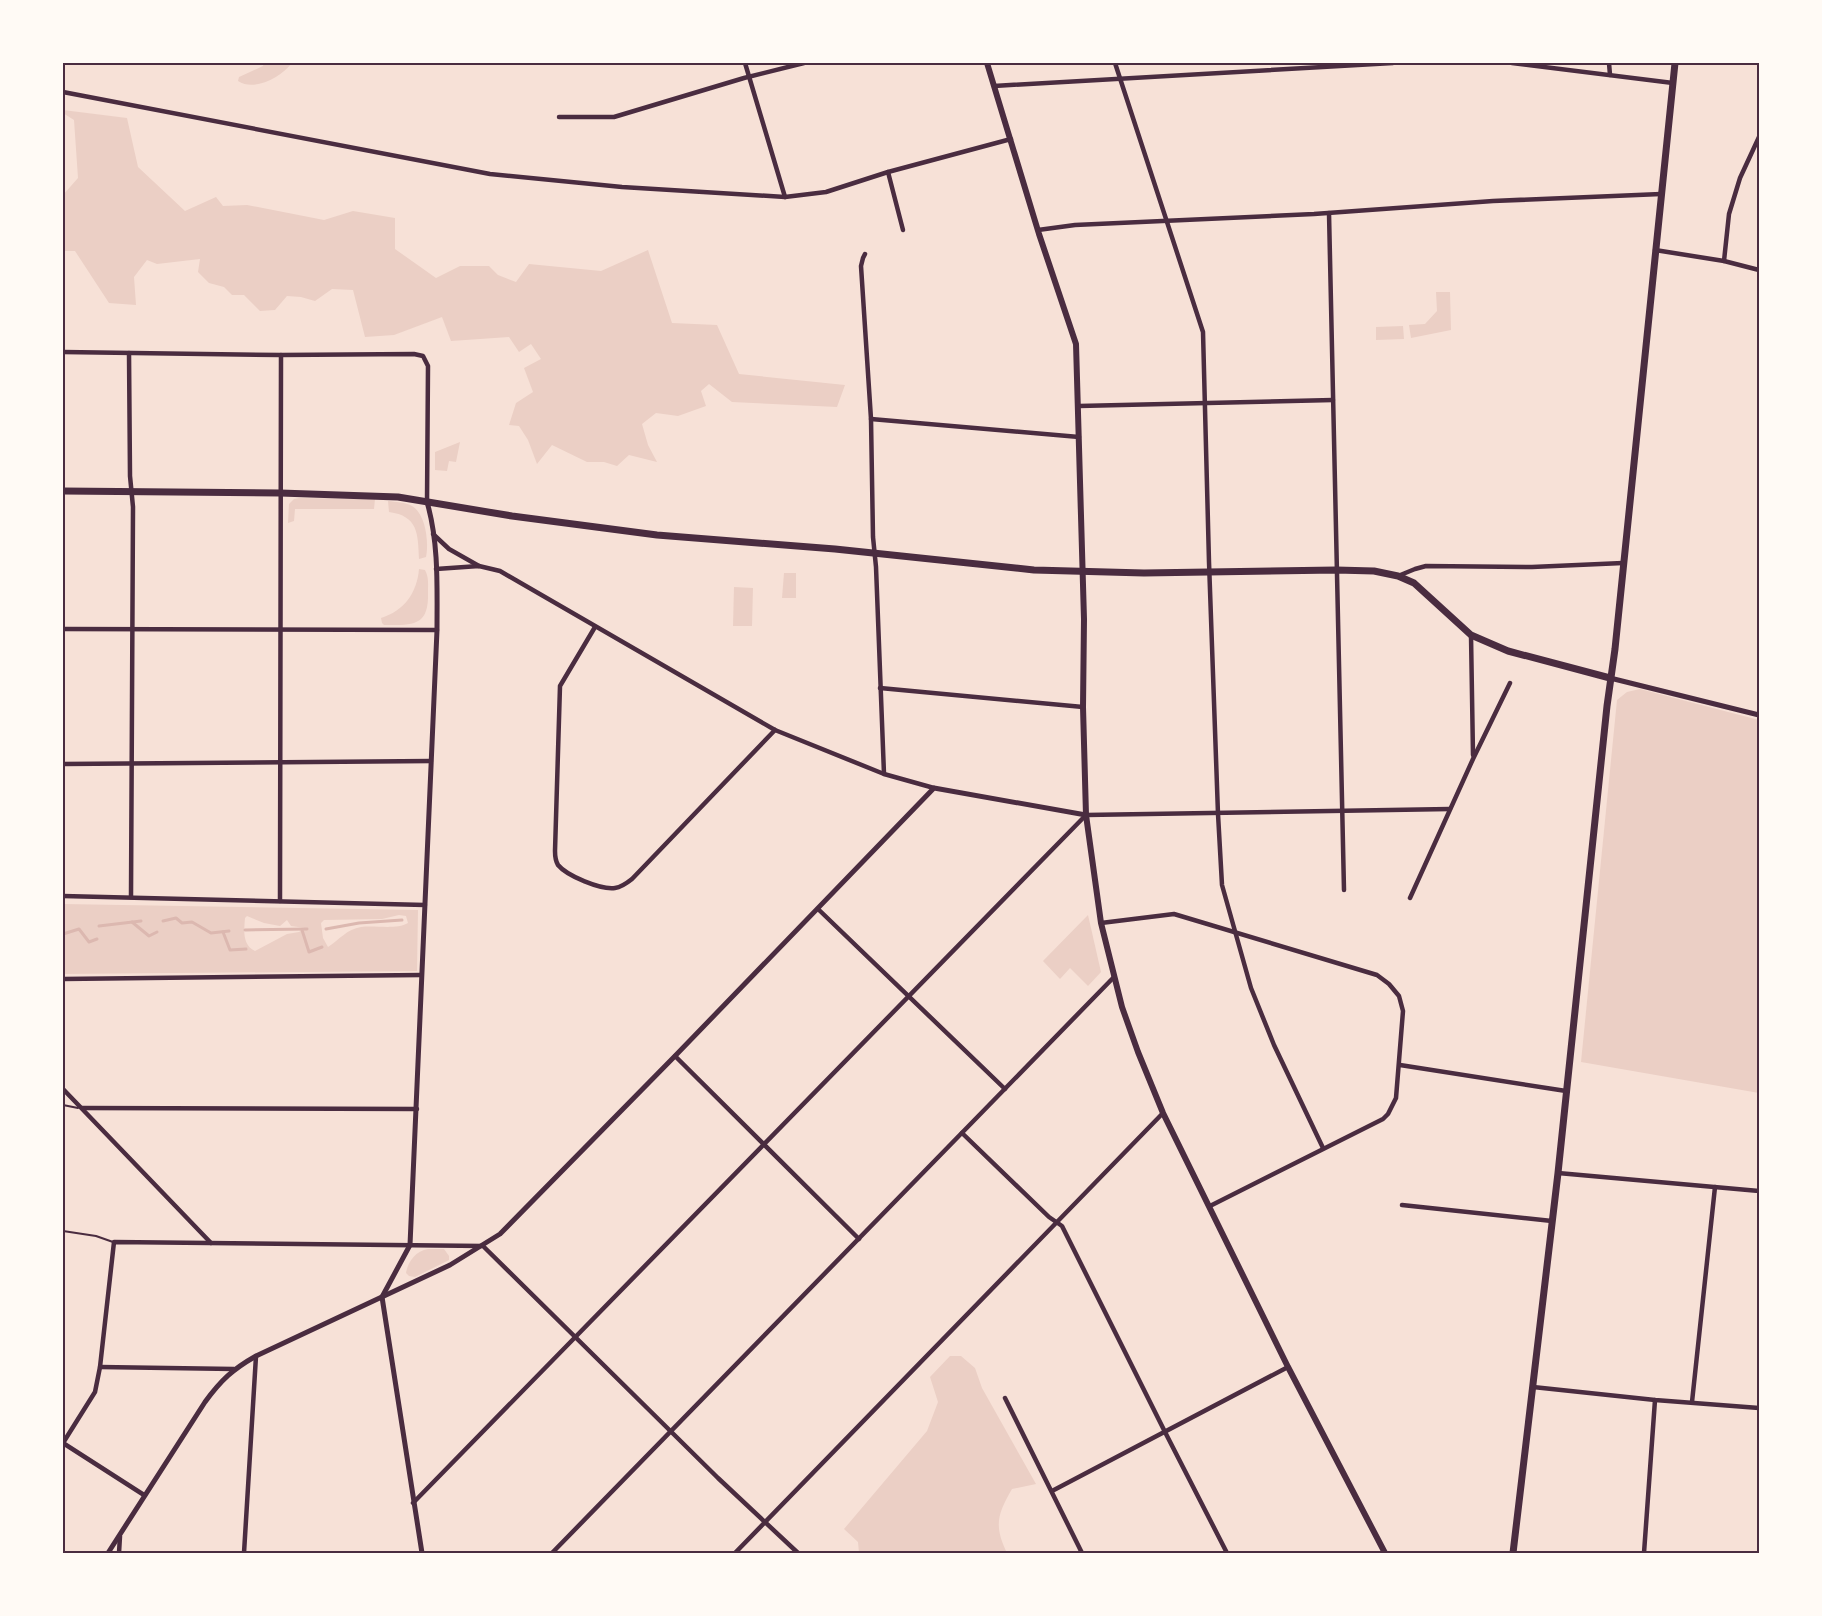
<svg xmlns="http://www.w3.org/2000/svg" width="1822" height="1616" viewBox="0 0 1822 1616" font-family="Karla,sans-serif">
  <rect width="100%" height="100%" fill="#f7e1d7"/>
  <g fill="#ebcfc5" fill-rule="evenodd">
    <path d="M 264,63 L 292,63 C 281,77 255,92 238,81 L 239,77 L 263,66 Z"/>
    <polygon points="63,110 127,118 138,167 185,211 216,197 223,206 247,205 324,220 353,211 395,218 395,249 436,278 460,266 489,266 498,275 516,282 529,264 601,271 648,250 672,323 717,325 739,374 845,385 837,407 732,402 709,384 701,391 706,406 678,416 656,413 642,424 648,445 657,462 629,455 617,466 604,462 587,462 552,445 537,464 528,440 519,426 509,425 516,403 533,392 524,368 541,359 531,344 519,352 509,337 451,341 442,317 394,335 365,337 353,290 332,289 315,301 301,297 287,296 275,310 260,311 244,295 232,295 224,287 209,283 198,272 200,259 157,264 147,260 134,277 136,305 109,303 75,251 63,251 63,195 78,178 74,120 63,113"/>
    <polygon points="1436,292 1450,292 1451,330 1411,338 1409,325 1425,324 1437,311"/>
    <polygon points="1403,326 1404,339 1376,340 1376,327"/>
    <polygon points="460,442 456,462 449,461 447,471 435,470 435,452"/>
    <polygon points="299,498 375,499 374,509 295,509 294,521 288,523 289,504 294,499"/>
    <path d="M 388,501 C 395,502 406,502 412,506 C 426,514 429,543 426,557 L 419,559 C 418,533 418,516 389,512 Z"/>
    <path d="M 419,569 L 425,570 C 429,577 428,585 428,593 C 429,627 412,625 384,625 L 382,623 L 381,618 C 404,611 417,593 419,569 Z"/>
    <polygon points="784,573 796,573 796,598 782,598"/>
    <polygon points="734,587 753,588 752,626 733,626"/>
    <polygon points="1640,689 1759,720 1759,1093 1581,1062 1617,700 1627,692"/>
    <path d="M 63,904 L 418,910 L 417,971 L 63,974 ZM 399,915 L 406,916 L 408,923 C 396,930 375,925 361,927 C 347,929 339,940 328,947 L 323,938 L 321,923 L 324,920 L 382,919 ZM 247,916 L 264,923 L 280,926 L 287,920 L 291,926 L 305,928 L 299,932 L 287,934 L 255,951 C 242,945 244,930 245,918 Z"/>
    <polygon points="1088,915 1101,972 1088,986 1070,968 1060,979 1043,961"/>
    <path d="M 428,1249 L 444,1249 L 449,1256 L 449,1260 L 415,1277 L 409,1276 L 406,1273 C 408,1261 416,1251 428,1249 Z"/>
    <path d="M 950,1356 L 961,1356 L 975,1368 L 982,1388 L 1036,1484 L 1012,1489 C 997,1515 994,1526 1007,1553 L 859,1553 L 858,1542 L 844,1529 L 927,1431 L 938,1402 L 930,1377 Z"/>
  </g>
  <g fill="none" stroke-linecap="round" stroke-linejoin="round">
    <g stroke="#dcb8b0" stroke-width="3">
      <polyline points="163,921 176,918 182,923 192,922 211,933 229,931"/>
      <polyline points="132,922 149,936 157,932"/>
      <polyline points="99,926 141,921"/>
      <polyline points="326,929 359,923 402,920"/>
      <polyline points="245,930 307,929"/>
      <polyline points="302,930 309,952 322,947"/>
      <polyline points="223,932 230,950 246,949"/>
      <polyline points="63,934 79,929 89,942 97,939"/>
    </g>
    <g stroke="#4a2c40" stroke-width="2">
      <polyline points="63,1105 78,1108"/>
      <polyline points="63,1231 96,1236 113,1242"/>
    </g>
    <g stroke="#4a2c40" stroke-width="4.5">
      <polyline points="745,63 785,197"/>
      <polyline points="1115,63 1203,332 1209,562 1218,814 1222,885 1251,988 1274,1045 1323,1148"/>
      <polyline points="1512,63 1673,83"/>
      <polyline points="1609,63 1610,75"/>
      <polyline points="994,86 1393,63"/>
      <polyline points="63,92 490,174 622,187 785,197 826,192 888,172 1011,139"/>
      <polyline points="559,117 614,117 744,78 804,63"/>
      <polyline points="888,172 903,230"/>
      <polyline points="1329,213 1344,890"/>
      <polyline points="1038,230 1075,225 1314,214 1493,201 1661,194"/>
      <polyline points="1655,250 1724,261 1759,270"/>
      <polyline points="865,254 863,258 861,266 871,419 873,537 876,567 884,774"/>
      <polyline points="1724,261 1729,214 1740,178 1759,137"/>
      <polyline points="63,352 281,355 414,354 423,356 428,366 427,502"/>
      <polyline points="129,353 130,476 133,507 131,897"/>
      <polyline points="1079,406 1333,400"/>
      <polyline points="871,419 1079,437"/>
      <polyline points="433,534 449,549 479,566"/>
      <polyline points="436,569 479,566 500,571 775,730 884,774 934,788"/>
      <polyline points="1398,576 1415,569 1426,566 1532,567 1623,563"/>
      <path d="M 595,627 L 560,686 L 555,851 C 555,856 555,860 558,865 C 567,876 601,890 615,888 C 622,887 627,883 632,879 L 775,730"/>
      <polyline points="63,629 437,630"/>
      <polyline points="1471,635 1473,755"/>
      <polyline points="880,688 1083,707"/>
      <polyline points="63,764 431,761"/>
      <polyline points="63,896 425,905"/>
      <polyline points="1410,898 1473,759 1510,683"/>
      <polyline points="280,901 281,355"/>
      <polyline points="818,909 1005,1089"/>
      <polyline points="1101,923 1174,914 1377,975 1389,984 1399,996 1403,1011 1396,1098 1388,1114 1383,1119 1210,1206"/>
      <polyline points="63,979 421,975"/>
      <polyline points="675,1056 859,1239"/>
      <polyline points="1400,1065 1566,1091"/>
      <polyline points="63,1089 211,1243"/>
      <polyline points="82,1108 417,1109"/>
      <polyline points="962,1133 1049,1217 1062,1226 1165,1432 1227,1553"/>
      <polyline points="1558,1173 1759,1191"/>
      <polyline points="1402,1205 1552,1221"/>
      <polyline points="100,1367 234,1369"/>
      <polyline points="1533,1387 1655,1400 1759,1408"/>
      <polyline points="1005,1398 1082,1553"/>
      <polyline points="1692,1402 1715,1187"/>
      <polyline points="63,1443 95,1392 100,1367 114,1242 483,1246 718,1478 798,1553"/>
      <polyline points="63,1443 144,1495"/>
      <polyline points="1052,1491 1288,1367"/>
      <polyline points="413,1503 1086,815 1450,809"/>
      <polyline points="119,1553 120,1536"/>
      <polyline points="244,1553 256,1356"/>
      <polyline points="552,1553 1114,977"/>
      <polyline points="735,1553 1163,1113"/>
      <polyline points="1644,1553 1655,1400"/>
    </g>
    <g stroke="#4a2c40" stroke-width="5">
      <polyline points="1610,678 1759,715"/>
      <path d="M 382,1297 L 410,1245 L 437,630 C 437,588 439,543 427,502"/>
      <polyline points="382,1297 422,1553"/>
      <path d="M 108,1553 L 205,1402 C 221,1380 233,1369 256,1356 L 450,1265 L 500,1234 L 675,1056 L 934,788 L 1086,815"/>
    </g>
    <polyline stroke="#4a2c40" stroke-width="6" points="987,63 1039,234 1076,344 1084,619 1083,707 1086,815 1101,923 1122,1007 1138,1052 1163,1113 1288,1367 1385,1553"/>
    <g stroke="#4a2c40" stroke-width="7">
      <polyline points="63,491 280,493 398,497 512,516 657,535 835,549 1034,570 1144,573 1336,570 1374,571 1398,576 1414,583 1471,635 1508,651 1610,678"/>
      <polyline points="1513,1553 1558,1173 1607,706 1615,649 1675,63"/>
    </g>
  </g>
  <rect width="1822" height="1616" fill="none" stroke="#fffaf5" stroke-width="129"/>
  <rect x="64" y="64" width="1694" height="1488" fill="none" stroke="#4a2c40" stroke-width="2"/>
</svg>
